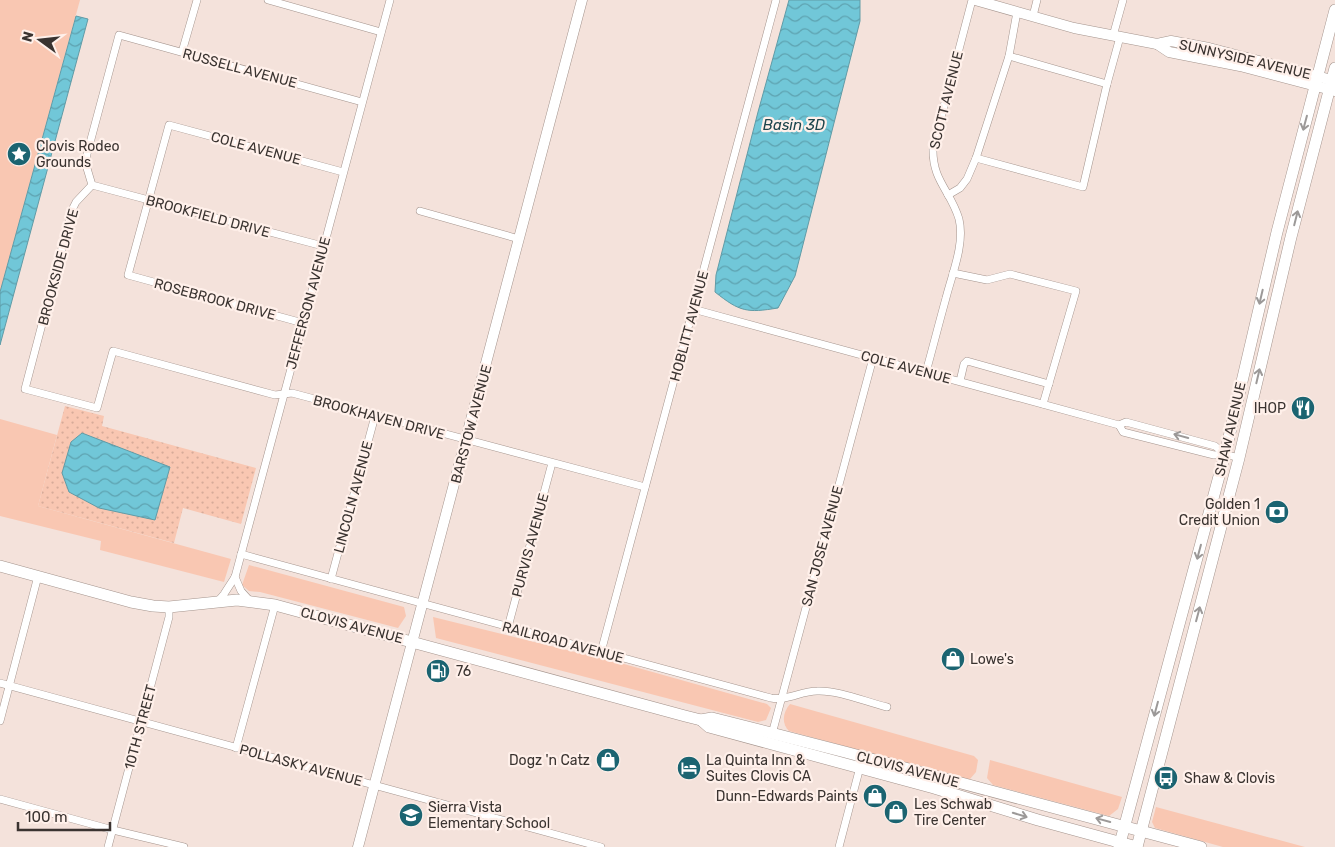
<svg xmlns="http://www.w3.org/2000/svg" width="1335" height="847" viewBox="0 0 1335 847" font-family="Rubik,sans-serif">
  <defs>
    <pattern id="grass-dots" width="8" height="8" patternUnits="userSpaceOnUse" patternTransform="scale(1.25)"><rect width="8" height="8" fill="#f9c7b2"/><path d="M2 2h.1M6 6h.1" fill="none" stroke="#d6ab99" stroke-width="1.8" stroke-linecap="round"/></pattern>
    <pattern id="water-waves" width="16" height="10" patternUnits="userSpaceOnUse" patternTransform="scale(1.25)"><rect width="16" height="10" fill="#71c7d8"/><path d="M0 5q4-4 8 0t8 0" fill="none" stroke="#5ea2b0"/></pattern>
  </defs>
  <rect width="100%" height="100%" fill="#f4e2db"/>
  <polygon fill="url(#grass-dots)" points="65,406 104,416 102,426 256,468 241,524 183,508 174,543 38,506"/>
  <g fill="#f9c7b2">
    <polygon points="0,0 80,0 0,292"/>
    <polygon points="0,419 57,435 38,506 231,559 224,582 100,550 101,541 0,516"/>
    <polygon points="249,565 404,607 406,616 398,628 260,592 249,591 242,585"/>
    <polygon points="433,617 624,664 767,704 771,708 766,720 758,722 436,638"/>
    <path d="M 790,704 L 974,756 L 978,760 L 976,772 L 970,779 L 965,779 L 789,731 C 781,723 783,712 790,704 Z"/>
    <polygon points="990,760 1122,797 1118,809 1109,816 993,785 987,778"/>
    <polygon points="1156,807 1305,847 1223,847 1155,828 1152,822"/>
  </g>
  <g fill="url(#water-waves)" stroke="#609ba6">
    <path d="M 789,0 L 860,0 L 860,21 L 795,276 L 778,308 C 747,313 740,312 715,292 L 716,275 L 758,112 Z"/>
    <polygon points="76,16 88,19 0,345 0,292"/>
    <polygon points="82,433 170,467 155,520 99,508 69,492 62,473 71,442"/>
  </g>
  <g fill="none" stroke-linecap="round" stroke-linejoin="round">
    <g stroke="#a4948d" stroke-width="8">
      <g id="street">
        <polyline points="268,0 381,32"/>
        <polyline points="1033,16 1037,0"/>
        <polyline points="1113,36 1123,0"/>
        <polyline points="182,52 197,0"/>
        <polyline points="1107,84 1120,37"/>
        <polyline points="362,102 119,35 87,154 86,165 92,185 76,202 72,210 25,389 97,408 113,351 275,395 292,393 645,487"/>
        <polyline points="976,158 1083,187 1107,84 1009,56"/>
        <polyline points="92,185 323,246"/>
        <polyline points="948,195 960,188 967,179 976,158 1009,56 1017,12"/>
        <polyline points="420,211 519,239"/>
        <polyline points="953,273 987,280 1010,274 1076,291 1043,404"/>
        <polyline points="693,309 1119,425 1123,432 1214,455 1225,454 1239,458"/>
        <polyline points="303,323 128,275 169,125 343,172"/>
        <path d="M 926,372 C 933,347 939,323 946,298 C 952,274 965,244 959,219 C 951,191 932,181 933,148 L 972,0"/>
        <polyline points="960,381 964,364 967,361 1049,384"/>
        <polyline points="1119,425 1126,422 1215,446 1225,454"/>
        <path d="M 241,554 L 771,698 C 787,701 801,691 817,691 C 839,690 866,702 887,707"/>
        <polyline points="235,577 241,591 250,601"/>
        <polyline points="331,579 375,416"/>
        <polyline points="218,601 224,594 235,577 390,0"/>
        <polyline points="508,627 552,463"/>
        <polyline points="601,652 776,0"/>
        <polyline points="0,683 601,847"/>
        <polyline points="0,721 38,576"/>
        <polyline points="772,734 873,358"/>
        <polyline points="236,748 275,605"/>
        <polyline points="0,799 113,830 184,847"/>
        <polyline points="108,847 169,617 169,607"/>
        <polyline points="839,847 860,767"/>
      </g>
    </g>
    <g stroke="#a4948d" stroke-width="11">
      <g id="secondary">
        <polyline points="975,0 1074,28 1157,44 1171,41 1209,48 1335,81"/>
        <polyline points="1157,44 1169,52 1240,66 1335,91"/>
        <polyline points="358,847 582,0"/>
      </g>
    </g>
    <g stroke="#a4948d" stroke-width="12">
      <g id="primary">
        <polyline points="0,566 131,602 153,606 169,607 237,600 275,605 685,716 701,720 712,718 845,752 1201,847"/>
        <polyline points="701,720 709,727 934,788 1038,820 1137,847"/>
        <polyline points="1119,847 1225,454 1277,232 1335,10"/>
        <polyline points="1137,847 1239,458 1291,237 1335,68"/>
      </g>
    </g>
    <use href="#street" stroke="#fff" stroke-width="7"/>
    <use href="#secondary" stroke="#fff" stroke-width="10"/>
    <use href="#primary" stroke="#fff" stroke-width="11"/>
  </g>
  <defs><path id="oneway-shaft" d="M-6 0H5M1.5-3L5.5 0L1.5 3" fill="none" stroke-width="1.6" stroke-linecap="round" stroke-linejoin="round" transform="scale(1.25)"/></defs>
  <g stroke="#9c9998">
    <use href="#oneway-shaft" transform="translate(1305 123) rotate(105)"/>
    <use href="#oneway-shaft" transform="translate(1296 218) rotate(-76)"/>
    <use href="#oneway-shaft" transform="translate(1261 297) rotate(103)"/>
    <use href="#oneway-shaft" transform="translate(1258 376) rotate(-77)"/>
    <use href="#oneway-shaft" transform="translate(1181 436) rotate(-165)"/>
    <use href="#oneway-shaft" transform="translate(1199 552) rotate(105)"/>
    <use href="#oneway-shaft" transform="translate(1198 614) rotate(-75)"/>
    <use href="#oneway-shaft" transform="translate(1156 709) rotate(105)"/>
    <use href="#oneway-shaft" transform="translate(1020 815) rotate(17)"/>
    <use href="#oneway-shaft" transform="translate(1103 820) rotate(-165)"/>
  </g>
  <defs>
    <g id="sight-disc" transform="scale(1.25)"><circle r="9.5" fill="#1b6471" stroke="#fff0ea"/><path d="M0-6L1.8-2.2L6-1.7L2.9 1.2L3.7 5.4L0 3.3L-3.7 5.4L-2.9 1.2L-6-1.7L-1.8-2.2Z" fill="#fff"/></g>
    <g id="restaurant-disc" transform="scale(1.25)"><circle r="9.5" fill="#1b6471" stroke="#fff0ea"/><path d="M-5-6h1v4h1v-4h1v4h1v-4h1v5L-1.5 .5V6h-2V.5L-5-1ZM5-6V6H3V1.5H1.5Q1.5-4 5-6Z" fill="#fff"/></g>
    <g id="bank-disc" transform="scale(1.25)"><circle r="9.5" fill="#1b6471" stroke="#fff0ea"/><path d="M-6-4H6V4H-6ZM0-2.3a2.3 2.3 0 1 0 0 4.6a2.3 2.3 0 1 0 0-4.6Z" fill="#fff"/></g>
    <g id="shop-disc" transform="scale(1.25)"><circle r="9.5" fill="#1b6471" stroke="#fff0ea"/><path d="M-5-2.5h2.3a2.7 3.5 0 0 1 5.4 0H5L5.5 6h-11ZM-1.5-2.5h3a1.5 2.3 0 0 0-3 0Z" fill="#fff"/></g>
    <g id="fuel-disc" transform="scale(1.25)"><circle r="9.5" fill="#1b6471" stroke="#fff0ea"/><path d="M-5.5-6h7V0h2V4h1.3V-2.5L3-4.5l.8-.8L6-3V5H2.5V1h-1V6h-7ZM-4.2-4.7v3.2H.2V-4.7Z" fill="#fff"/></g>
    <g id="hotel-disc" transform="scale(1.25)"><circle r="9.5" fill="#1b6471" stroke="#fff0ea"/><path d="M-6-4.5h1.5V1H6V5H4.5V3h-9V5H-6ZM-4 0a1.8 1.8 0 1 1 3.6 0ZM.5 0V-2.5h3Q6-2.5 6 0Z" fill="#fff"/></g>
    <g id="bus-disc" transform="scale(1.25)"><circle r="9.5" fill="#1b6471" stroke="#fff0ea"/><path d="M-5-6H5V4H4V6H2V4H-2V6H-4V4H-5ZM-3.5-4V0h7V-4ZM-3.5 1.2v1.5H-2V1.2ZM2 1.2v1.5H3.5V1.2Z" fill="#fff"/></g>
    <g id="school-disc" transform="scale(1.25)"><circle r="9.5" fill="#1b6471" stroke="#fff0ea"/><path d="M0-5L7-2L0 1L-7-2ZM-4 1L0 2.5L4 1V4Q0 6-4 4Z" fill="#fff"/></g>
  </defs>
  <g fill-rule="evenodd">
    <use href="#sight-disc" x="19" y="154"/>
    <use href="#restaurant-disc" x="1303" y="408"/>
    <use href="#bank-disc" x="1277" y="512"/>
    <use href="#shop-disc" x="953" y="659"/>
    <use href="#fuel-disc" x="438" y="671"/>
    <use href="#shop-disc" x="608" y="760"/>
    <use href="#hotel-disc" x="689" y="768"/>
    <use href="#bus-disc" x="1166" y="778"/>
    <use href="#shop-disc" x="875" y="796"/>
    <use href="#shop-disc" x="896" y="812"/>
    <use href="#school-disc" x="411" y="815"/>
  </g>
  <g text-anchor="middle" stroke-width="4.5" stroke-linejoin="round" paint-order="stroke">
    <g font-size="14" fill="#3a3330" stroke="#fff0ea">
      <text transform="translate(1245 59) rotate(13)" y="5">SUNNYSIDE AVENUE</text>
      <text transform="translate(240 68) rotate(15)" y="5">RUSSELL AVENUE</text>
      <text transform="translate(946 100) rotate(-76)" y="5">SCOTT AVENUE</text>
      <text transform="translate(256 148) rotate(15)" y="5">COLE AVENUE</text>
      <text transform="translate(208 216) rotate(15)" y="5">BROOKFIELD DRIVE</text>
      <text transform="translate(58 267) rotate(-75)" y="5">BROOKSIDE DRIVE</text>
      <text transform="translate(215 299) rotate(15)" y="5">ROSEBROOK DRIVE</text>
      <text transform="translate(308 303) rotate(-75)" y="5">JEFFERSON AVENUE</text>
      <text transform="translate(689 326) rotate(-75)" y="5">HOBLITT AVENUE</text>
      <text transform="translate(906 367) rotate(15)" y="5">COLE AVENUE</text>
      <text transform="translate(379 417) rotate(15)" y="5">BROOKHAVEN DRIVE</text>
      <text transform="translate(471 424) rotate(-75)" y="5">BARSTOW AVENUE</text>
      <text transform="translate(1230 429) rotate(-77)" y="5">SHAW AVENUE</text>
      <text transform="translate(353 497) rotate(-75)" y="5">LINCOLN AVENUE</text>
      <text transform="translate(530 545) rotate(-75)" y="5">PURVIS AVENUE</text>
      <text transform="translate(822 546) rotate(-75)" y="5">SAN JOSE AVENUE</text>
      <text transform="translate(352 625) rotate(15)" y="5">CLOVIS AVENUE</text>
      <text transform="translate(563 642) rotate(15)" y="5">RAILROAD AVENUE</text>
      <text transform="translate(140 727) rotate(-75)" y="5">10TH STREET</text>
      <text transform="translate(301 765) rotate(15)" y="5">POLLASKY AVENUE</text>
      <text transform="translate(908 769) rotate(15)" y="5">CLOVIS AVENUE</text>
    </g>
    <g font-size="14" fill="#3a3330" stroke="#fff0ea" text-anchor="start">
      <text x="36" y="151">Clovis Rodeo<tspan x="36" dy="16">Grounds</tspan></text>
      <text x="1286" y="413" text-anchor="end">IHOP</text>
      <text x="1260" y="509" text-anchor="end">Golden 1<tspan x="1260" dy="16">Credit Union</tspan></text>
      <text x="970" y="664">Lowe's</text>
      <text x="456" y="676">76</text>
      <text x="590" y="765" text-anchor="end">Dogz 'n Catz</text>
      <text x="706" y="765">La Quinta Inn &amp;<tspan x="706" dy="16">Suites Clovis CA</tspan></text>
      <text x="1184" y="783">Shaw &amp; Clovis</text>
      <text x="858" y="801" text-anchor="end">Dunn-Edwards Paints</text>
      <text x="914" y="809">Les Schwab<tspan x="914" dy="16">Tire Center</tspan></text>
      <text x="428" y="812">Sierra Vista<tspan x="428" dy="16">Elementary School</tspan></text>
    </g>
    <g font-size="15" font-style="italic" fill="#1d454d" stroke="#fff0ea">
      <text x="794" y="130">Basin 3D</text>
    </g>
  </g>
  <g transform="translate(40 40) rotate(285)" stroke="#fff0ea" stroke-width="4" paint-order="stroke">
  <path d="M0-4L9 19L0 12L-9 19Z" fill="#3a3330"/>
  <text y="-8" font-size="14" font-weight="bold" text-anchor="middle" fill="#3a3330">N</text>
  </g>
  <path d="M18 822v8h92v-8" fill="none" stroke="#3a3330" stroke-width="2.5"/>
  <text x="25" y="822" font-size="15" fill="#3a3330" stroke="#fff0ea" stroke-width="4" paint-order="stroke">100 m</text>
</svg>
